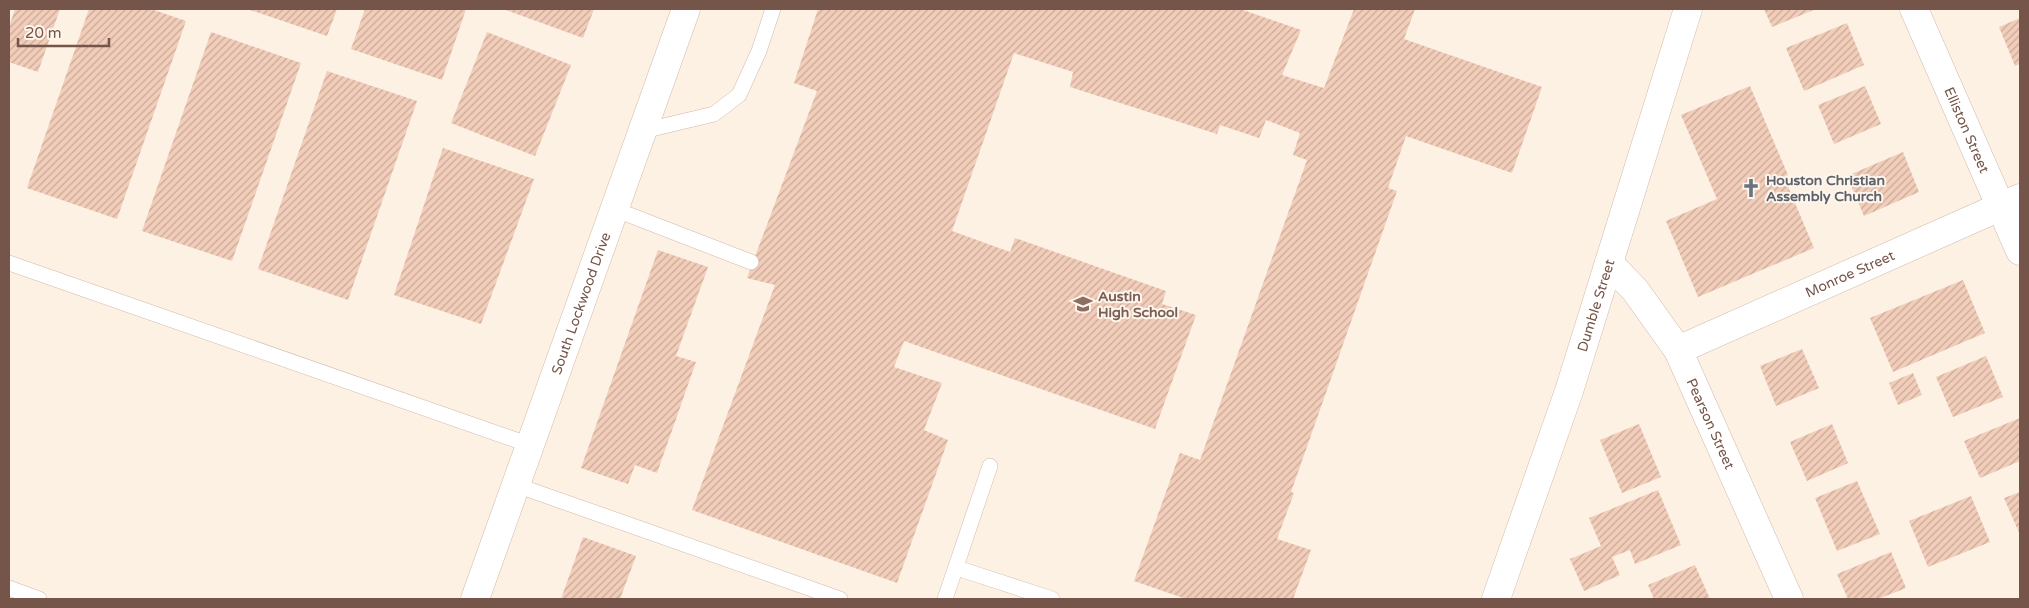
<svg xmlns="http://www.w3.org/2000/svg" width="2029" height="608" viewBox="0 0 2029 608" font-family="'Varela Round',sans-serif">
  <defs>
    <pattern id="building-hatch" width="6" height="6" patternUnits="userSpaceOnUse" patternTransform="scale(1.25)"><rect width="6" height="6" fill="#f2cdba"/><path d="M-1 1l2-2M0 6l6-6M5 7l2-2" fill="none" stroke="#c9a999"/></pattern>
  </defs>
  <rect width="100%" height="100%" fill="#fdf1e3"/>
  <g fill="url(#building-hatch)">
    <polygon points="15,9 60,9 38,72 9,62 9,27"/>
    <polygon points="89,9 151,9 186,21 117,219 27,188"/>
    <polygon points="247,9 337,9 327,36"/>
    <polygon points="365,9 466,9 442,80 351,49"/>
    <polygon points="503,9 594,9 583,38"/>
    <polygon points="818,9 1240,9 1301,30 1282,75 1324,88 1354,9 1415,9 1404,39 1542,87 1512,173 1406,136 1388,188 1397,191 1291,492 1294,493 1277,539 1311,550 1293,599 1186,599 1134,581 1180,453 1200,460 1307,160 1293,155 1300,133 1266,120 1259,138 1220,125 1217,134 1070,87 1073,72 1014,53 952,231 1010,252 1015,238 1166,291 1162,304 1196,315 1155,429 904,341 894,367 942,383 924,430 948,440 897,583 692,510 775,285 747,278 817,91 794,83"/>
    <polygon points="1764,9 1816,9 1772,27"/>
    <polygon points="2020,18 2020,64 2015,66 1999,27"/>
    <polygon points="1847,23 1864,65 1804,91 1786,48"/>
    <polygon points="211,32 301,63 232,261 142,231"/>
    <polygon points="487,32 571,65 535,156 451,123"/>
    <polygon points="327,71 417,101 348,300 258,269"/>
    <polygon points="1750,86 1788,175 1784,177 1814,248 1698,297 1666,221 1717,199 1681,115"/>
    <polygon points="1865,86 1881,124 1834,144 1818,105"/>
    <polygon points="443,148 534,179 481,324 394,295"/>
    <polygon points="1903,152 1919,192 1864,216 1847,176"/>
    <polygon points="658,250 708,267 676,356 696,362 657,473 635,465 628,484 581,468"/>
    <polygon points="1963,280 1985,333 1893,372 1870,318"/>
    <polygon points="1802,349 1819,388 1776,406 1760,366"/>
    <polygon points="1986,356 2003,397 1953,417 1936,377"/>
    <polygon points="1913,373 1922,395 1898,405 1889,383"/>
    <polygon points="2020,418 2020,461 1980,478 1964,441"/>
    <polygon points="1639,424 1661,477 1622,493 1600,440"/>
    <polygon points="1832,424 1848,463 1807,481 1790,442"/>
    <polygon points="1857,481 1880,534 1837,551 1815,498"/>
    <polygon points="1658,490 1681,545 1635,564 1630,550 1612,557 1620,575 1584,591 1570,559 1601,546 1589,518"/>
    <polygon points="2020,492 2020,535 2004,498"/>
    <polygon points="1971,496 1990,542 1928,567 1909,521"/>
    <polygon points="583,537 636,556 620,599 561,599"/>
    <polygon points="1891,552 1906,588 1878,599 1848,599 1837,574"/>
    <polygon points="1695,565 1710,599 1654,599 1648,585"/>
  </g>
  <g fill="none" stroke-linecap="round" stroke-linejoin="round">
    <g stroke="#d0baad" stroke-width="16">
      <g id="lane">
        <polyline points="643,131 714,114 739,95 759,51 773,9"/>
        <polyline points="614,209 751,262"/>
        <polyline points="9,263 530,445"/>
        <polyline points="516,485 840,599"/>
        <polyline points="957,568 1052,599"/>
        <polyline points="9,588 39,599"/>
        <polyline points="945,599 990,466"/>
      </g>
    </g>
    <g stroke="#d0baad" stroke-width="29">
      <g id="street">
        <path id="s1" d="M 1914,9 L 2020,251"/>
        <path id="s2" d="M 1609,263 L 1635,290 L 1678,350 L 1789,599"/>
        <path id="s3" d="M 1678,350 L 2020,198"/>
      </g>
    </g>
    <g stroke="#d3b9a9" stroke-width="29">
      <g id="secondary">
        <path id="s4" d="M 475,599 L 686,9"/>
        <path id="s5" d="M 1496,599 L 1569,391 L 1688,9"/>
      </g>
    </g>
    <use href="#lane" stroke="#fff" stroke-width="15"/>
    <use href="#street" stroke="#fff" stroke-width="28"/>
    <use href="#secondary" stroke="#fff" stroke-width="28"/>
  </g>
  <defs>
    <g id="church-bare" transform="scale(1.5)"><path d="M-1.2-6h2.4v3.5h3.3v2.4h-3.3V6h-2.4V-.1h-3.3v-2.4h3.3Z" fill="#6b7280" stroke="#fff5ea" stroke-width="2.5" paint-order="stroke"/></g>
    <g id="school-bare" transform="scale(1.5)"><path d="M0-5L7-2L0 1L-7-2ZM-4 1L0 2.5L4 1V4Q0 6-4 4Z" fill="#8d6e63" stroke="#fff5ea" stroke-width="2.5" paint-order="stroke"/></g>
  </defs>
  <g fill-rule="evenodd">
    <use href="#church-bare" x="1751" y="188"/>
    <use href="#school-bare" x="1083" y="304"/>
  </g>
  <g text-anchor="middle" stroke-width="4" stroke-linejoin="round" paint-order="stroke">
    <g font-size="14" fill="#755549" stroke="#fff5ea">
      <text dy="5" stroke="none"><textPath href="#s1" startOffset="132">Elliston Street</textPath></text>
      <text dy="5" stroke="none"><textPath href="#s3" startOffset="188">Monroe Street</textPath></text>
      <text dy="5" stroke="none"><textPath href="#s4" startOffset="314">South Lockwood Drive</textPath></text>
      <text dy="5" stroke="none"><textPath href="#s5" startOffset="310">Dumble Street</textPath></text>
      <text dy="5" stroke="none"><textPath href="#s2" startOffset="192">Pearson Street</textPath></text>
    </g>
    <g font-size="14" font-weight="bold" fill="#5b616d" stroke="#fff5ea" text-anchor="start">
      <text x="1766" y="185">Houston Christian<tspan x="1766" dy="16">Assembly Church</tspan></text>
    </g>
    <g font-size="14" font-weight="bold" fill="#785e54" stroke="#fff5ea" text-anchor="start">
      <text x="1098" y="301">Austin<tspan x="1098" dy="16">High School</tspan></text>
    </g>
  </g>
  <rect width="2029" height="608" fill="none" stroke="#755549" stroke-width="20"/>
  <path d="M18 38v8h91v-8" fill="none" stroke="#755549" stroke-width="2.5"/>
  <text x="25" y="38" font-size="15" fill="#755549" stroke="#fff5ea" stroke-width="4" paint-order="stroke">20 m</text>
</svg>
